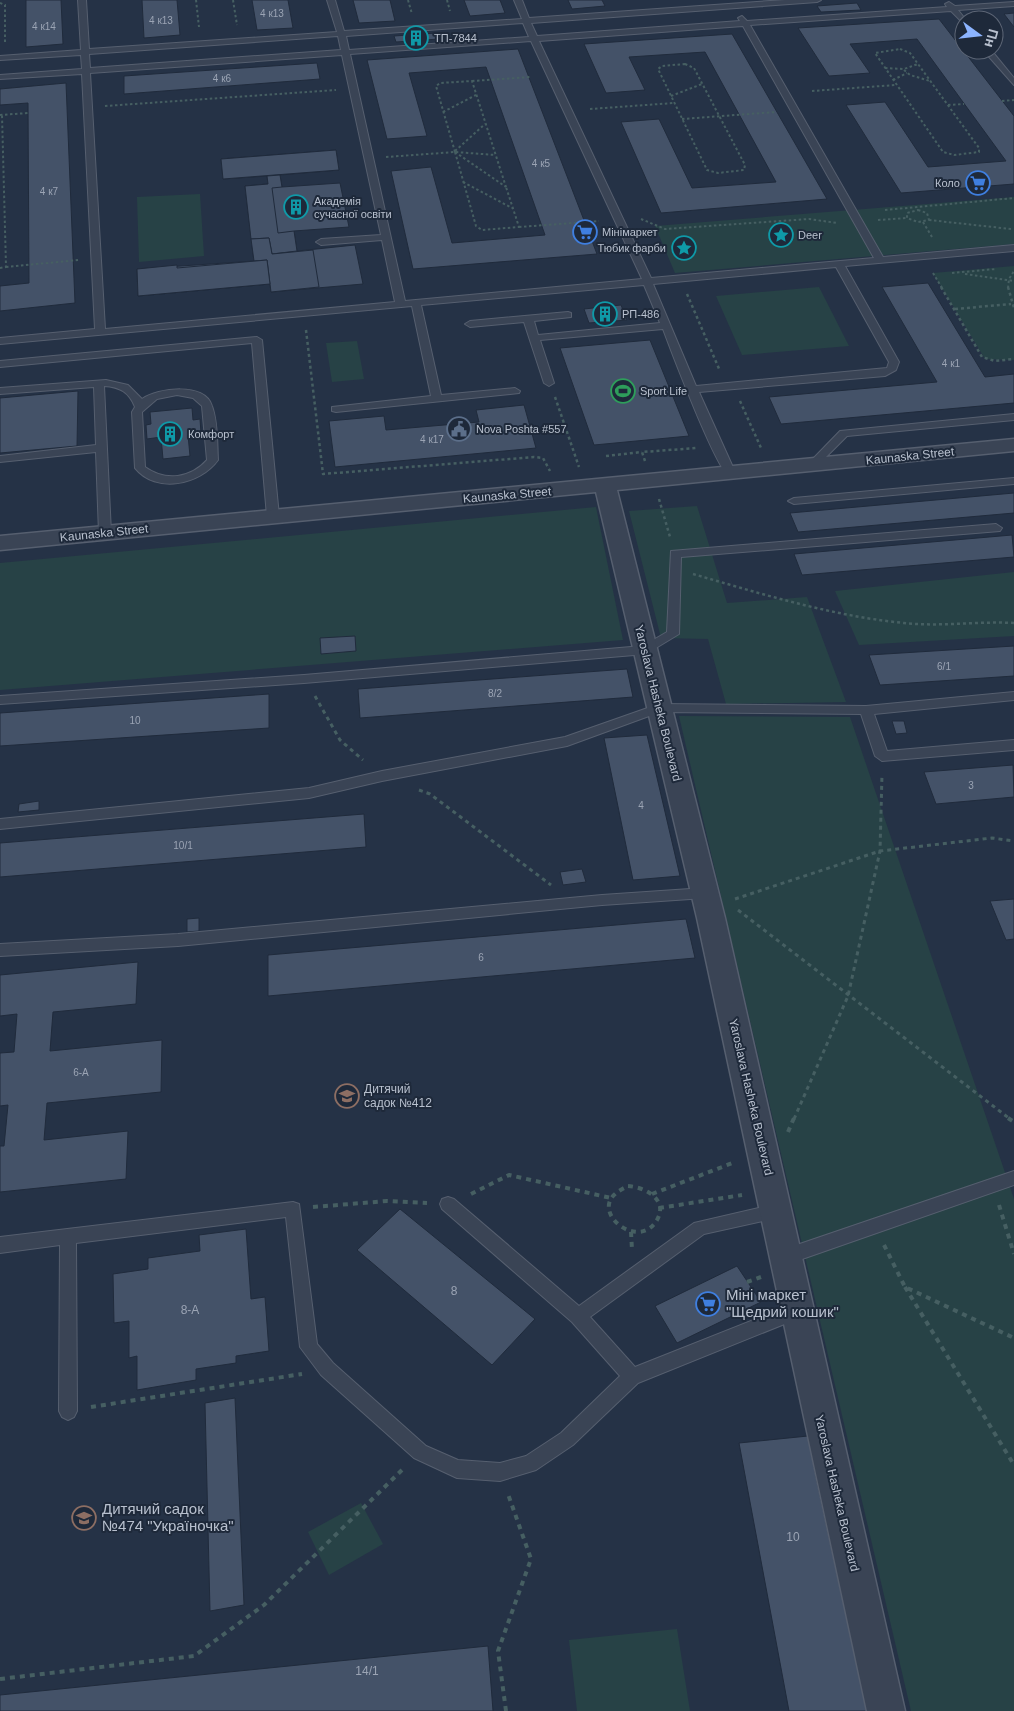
<svg xmlns="http://www.w3.org/2000/svg" width="1014" height="1711" viewBox="0 0 1014 1711" font-family="Helvetica,sans-serif">
  <rect width="100%" height="100%" fill="#253246"/>
  <g fill="#274246">
    <polygon points="200,194 204,256 139,262 137,197"/>
    <polygon points="1014,197 1014,244 675,273 655,226"/>
    <polygon points="1014,266 1014,360 985,359 933,273"/>
    <polygon points="819,287 849,346 742,355 716,296"/>
    <polygon points="357,341 364,379 332,382 326,343"/>
    <polygon points="697,506 727,603 807,597 846,702 726,704 708,639 661,638 629,511"/>
    <polygon points="596,507 623,640 0,690 0,563"/>
    <polygon points="1014,572 1014,636 859,645 835,591"/>
    <polygon points="679,716 850,717 1014,1199 1014,1711 911,1711"/>
    <polygon points="361,1503 383,1544 329,1575 308,1532"/>
    <polygon points="677,1629 690,1711 577,1711 569,1640"/>
  </g>
  <g fill="#445268" stroke="#202b3c">
    <polygon points="26,0 61,0 63,44 26,47"/>
    <polygon points="142,0 177,0 180,35 144,38"/>
    <polygon points="252,0 288,0 293,28 257,30"/>
    <polygon points="353,0 390,0 395,21 359,23"/>
    <polygon points="464,0 500,0 505,13 470,16"/>
    <polygon points="568,0 602,0 605,6 572,9"/>
    <polygon points="857,3 861,10 821,12 817,6"/>
    <polygon points="1014,13 1014,27 1004,14"/>
    <polygon points="939,19 1014,116 1014,184 901,193 846,105 885,102 928,167 1006,161 917,39 850,44 870,73 829,76 798,28"/>
    <polygon points="437,33 439,39 396,42 394,36"/>
    <polygon points="732,34 827,199 661,213 621,122 659,119 692,188 776,182 705,52 629,57 645,90 606,93 584,44"/>
    <polygon points="518,49 597,254 413,269 391,171 431,167 452,243 545,235 486,67 409,73 427,136 387,139 367,60"/>
    <polygon points="317,63 320,79 124,94 124,76"/>
    <polygon points="66,83 75,303 0,311 0,286 29,283 28,103 0,105 0,89"/>
    <polygon points="336,150 339,170 280,175 282,187 340,183 349,227 294,231 297,251 355,245 363,284 271,292 270,284 138,296 137,269 254,261 245,186 268,184 267,176 223,179 221,159"/>
    <polygon points="336,150 339,170 223,179 221,159"/>
    <polygon points="280,175 282,187 272,188 278,233 294,231 297,251 272,254 269,238 251,239 245,186 268,184 267,176"/>
    <polygon points="269,238 272,254 313,250 319,287 271,292 267,260 254,261 251,239"/>
    <polygon points="267,260 270,284 138,296 137,269 177,265 177,268"/>
    <polygon points="928,283 985,377 1014,374 1014,403 781,424 769,397 937,382 882,287"/>
    <polygon points="621,305 627,320 589,323 584,309"/>
    <polygon points="650,340 689,436 594,445 560,348"/>
    <polygon points="78,391 77,446 0,453 0,398"/>
    <polygon points="524,405 536,448 335,467 329,421 384,416 386,430 479,422 476,410"/>
    <polygon points="192,408 193,420 200,419 201,433 188,435 190,456 163,459 161,437 147,439 146,425 151,424 150,412"/>
    <polygon points="1014,493 1014,513 798,532 790,513"/>
    <polygon points="1012,535 1014,557 802,575 794,554"/>
    <polygon points="355,636 356,651 321,654 320,638"/>
    <polygon points="1014,646 1014,676 880,685 869,655"/>
    <polygon points="627,669 633,697 360,718 358,689"/>
    <polygon points="269,694 269,728 0,746 0,713"/>
    <polygon points="892,721 904,721 907,733 896,734"/>
    <polygon points="647,735 680,876 633,880 604,738"/>
    <polygon points="1013,765 1014,797 936,804 924,772"/>
    <polygon points="39,801 39,810 18,812 19,804"/>
    <polygon points="364,814 366,847 0,877 0,843"/>
    <polygon points="582,869 586,882 563,885 560,872"/>
    <polygon points="1014,899 1014,939 1006,940 990,901"/>
    <polygon points="199,918 199,931 187,932 187,919"/>
    <polygon points="686,919 695,958 268,996 268,955"/>
    <polygon points="138,962 136,1004 53,1012 50,1051 162,1040 161,1092 47,1103 44,1140 128,1131 126,1179 0,1192 0,1146 4,1146 8,1105 0,1106 0,1053 14,1052 17,1014 0,1016 0,975"/>
    <polygon points="400,1209 535,1319 492,1365 357,1250"/>
    <polygon points="246,1229 251,1299 265,1297 269,1351 236,1356 236,1363 196,1369 196,1380 137,1390 137,1356 129,1358 129,1321 114,1323 113,1274 148,1269 148,1258 200,1251 199,1235"/>
    <polygon points="737,1266 761,1302 677,1343 655,1306"/>
    <polygon points="235,1398 244,1605 210,1611 205,1403"/>
    <polygon points="808,1436 817,1481 867,1711 789,1711 739,1443"/>
    <polygon points="488,1646 493,1711 0,1711 0,1695"/>
  </g>
  <g fill="none" stroke-linecap="round" stroke-linejoin="round">
    <g stroke="#565f6f" stroke-width="2">
      <g id="service">
        <path d="M 78,0 L 86,0 L 89,49 L 337,32 L 327,0 L 335,0 L 344,31 L 522,19 L 514,0 L 522,0 L 529,18 L 785,0 L 821,0 L 817,2 L 531,23 L 537,36 L 740,21 L 738,18 L 742,16 L 747,21 L 947,7 L 945,4 L 949,2 L 955,6 L 1014,2 L 1014,6 L 958,10 L 966,20 L 964,20 L 964,24 L 951,11 L 750,25 L 883,257 L 1014,245 L 1014,251 L 845,266 L 899,362 L 896,370 L 885,376 L 699,392 L 736,474 L 730,477 C 718,474 670,348 663,329 L 540,340 L 554,383 L 549,386 L 544,383 L 524,322 L 470,327 L 465,324 L 470,321 L 568,312 L 571,313 L 571,317 L 534,321 L 538,335 L 660,323 L 644,285 L 421,305 L 441,395 L 515,388 L 520,391 L 519,393 L 336,412 L 332,411 L 332,407 L 431,396 L 412,306 L 0,344 L 0,338 L 95,329 L 82,74 L 0,79 L 0,75 L 82,69 L 81,55 L 0,60 L 0,56 L 81,50 ZM 523,23 L 529,37 L 349,50 L 346,36 ZM 743,26 L 874,258 L 651,278 L 539,41 ZM 338,36 L 341,50 L 90,68 L 89,54 ZM 531,41 L 642,279 L 405,301 L 350,54 ZM 342,55 L 381,235 L 321,239 L 316,242 L 321,245 L 382,240 L 395,302 L 105,329 L 90,73 ZM 836,267 L 889,362 L 887,368 L 696,386 L 653,284 Z"/>
        <polygon points="983,50 991,50 1014,78 1014,85"/>
        <polygon points="257,337 262,340 279,516 273,520 267,516 252,343 0,367 0,361"/>
        <path d="M 106,380 L 128,385 L 142,399 C 158,388 205,382 212,406 C 218,422 217,443 218,460 C 200,485 156,494 135,468 L 132,412 L 135,407 C 129,392 120,387 104,386 L 111,533 L 105,537 L 99,533 L 96,452 L 0,462 L 0,456 L 96,445 L 94,387 L 0,394 L 0,388 ZM 177,395 L 193,398 L 202,406 L 207,460 C 191,478 166,482 145,467 L 142,412 L 157,399 Z"/>
        <polygon points="1014,414 1014,420 847,436 815,468 811,469 806,466 840,431"/>
        <polygon points="1014,478 1014,484 794,504 788,501 794,498"/>
        <polygon points="996,524 1002,528 1000,531 681,557 679,634 646,654 304,683 0,704 0,696 304,675 643,646 667,632 671,551"/>
        <polygon points="1014,692 1014,700 874,714 887,751 1014,740 1014,750 882,761 875,756 861,714 660,712 567,746 382,781 309,798 0,829 0,819 309,788 382,771 565,737 659,704 866,706"/>
        <polygon points="705,888 710,889 712,893 710,897 705,898 602,905 178,946 0,956 0,944 178,934 602,895"/>
        <polygon points="1014,1171 1014,1185 785,1265 779,1262 777,1257 779,1252 785,1249"/>
        <polygon points="448,1197 454,1199 579,1306 694,1223 776,1204 782,1206 784,1211 782,1216 776,1218 704,1234 590,1317 635,1367 796,1303 802,1305 805,1311 802,1317 638,1383 573,1445 536,1470 500,1481 457,1478 414,1458 321,1375 300,1347 286,1217 76,1243 77,1411 74,1417 68,1420 62,1417 59,1411 60,1245 0,1253 0,1237 293,1202 299,1204 317,1344 333,1363 426,1446 458,1460 500,1463 526,1456 561,1433 620,1376 572,1322 442,1209 440,1204 442,1199"/>
      </g>
    </g>
    <g stroke="#565f6f" stroke-width="3">
      <polygon id="minor" points="1014,439 1014,451 617,490 725,918 905,1711 867,1711 697,918 596,492 0,550 0,536"/>
    </g>
    <g stroke="#465f62" stroke-width="2" stroke-dasharray="2.5 2.5" stroke-linecap="butt">
      <polyline points="196,0 199,27"/>
      <polyline points="233,0 237,25"/>
      <polyline points="408,0 412,14"/>
      <polyline points="447,0 450,11"/>
      <polyline points="0,3 5,5 5,43"/>
      <polyline points="994,31 1001,40"/>
      <polygon points="900,49 910,53 979,148 979,152 954,155 943,152 875,53"/>
      <polygon points="685,64 694,68 745,165 744,170 718,173 707,170 658,69 662,66"/>
      <polyline points="885,68 904,69 918,64"/>
      <polyline points="904,70 910,75 930,81"/>
      <polyline points="893,80 907,73"/>
      <polyline points="472,81 531,77"/>
      <polyline points="812,91 896,85"/>
      <polyline points="671,96 702,84"/>
      <polyline points="1002,101 1014,100"/>
      <polyline points="948,105 964,104"/>
      <polyline points="105,106 336,90"/>
      <polyline points="590,109 674,103"/>
      <polyline points="443,112 476,95"/>
      <polyline points="0,115 28,113"/>
      <polyline points="682,119 776,112"/>
      <polyline points="455,151 485,124"/>
      <polyline points="455,152 506,187"/>
      <polyline points="455,152 476,226 482,230 519,227 506,187"/>
      <polyline points="455,152 436,86 440,83 472,81 506,187"/>
      <polyline points="386,157 455,152 495,155"/>
      <polyline points="463,182 512,208"/>
      <polyline points="885,210 1014,198"/>
      <polygon points="918,210 927,213 929,220 918,222 907,218 907,213"/>
      <polyline points="641,219 665,229 809,219 837,223"/>
      <polyline points="878,220 907,218"/>
      <polyline points="929,220 1011,229"/>
      <polyline points="923,222 932,237"/>
      <polyline points="519,227 599,221"/>
      <polyline points="6,267 78,260"/>
      <polyline points="0,268 6,267 2,115"/>
      <polyline points="933,273 942,288"/>
      <polyline points="952,273 996,269"/>
      <polyline points="965,274 1014,281"/>
      <polyline points="1008,288 1009,279 1014,271"/>
    </g>
    <g stroke="#465f62" stroke-width="2.5" stroke-dasharray="3 3" stroke-linecap="butt">
      <polyline points="941,287 982,357 995,361 1014,359"/>
      <polyline points="1008,287 1014,308"/>
      <polyline points="687,294 720,371"/>
      <polyline points="955,309 1011,304"/>
      <polyline points="306,330 323,474 534,457 543,458 550,471"/>
      <polyline points="555,397 579,467"/>
      <polyline points="740,401 761,448"/>
      <polyline points="606,456 642,452"/>
      <polyline points="645,461 642,452 697,448"/>
      <polyline points="659,499 670,537"/>
      <path d="M 693,574 C 762,594 832,616 904,623 C 940,627 977,621 1014,623"/>
    </g>
    <g stroke="#465f62" stroke-width="3" stroke-dasharray="4 4" stroke-linecap="butt">
      <polyline points="315,696 340,740 363,760"/>
      <polyline points="419,790 430,794 551,885"/>
      <polyline points="735,899 880,851 992,838 1014,841"/>
      <polyline points="738,910 1010,1119"/>
      <polyline points="794,1119 848,996 880,851 882,774"/>
    </g>
    <g stroke="#465f62" stroke-width="4" stroke-dasharray="5 5" stroke-linecap="butt">
      <polyline points="1008,1118 1014,1122"/>
      <polyline points="788,1132 794,1118"/>
      <path d="M 628,1186 C 644,1187 669,1199 657,1220 C 639,1251 592,1214 615,1194 C 618,1191 624,1188 628,1186 Z"/>
      <polyline points="471,1194 509,1175 611,1198"/>
      <polyline points="652,1194 735,1162"/>
      <polyline points="999,1205 1014,1254"/>
      <polyline points="313,1207 387,1201 427,1203"/>
      <polyline points="659,1208 742,1195"/>
      <polyline points="631,1232 632,1250"/>
      <polyline points="884,1245 905,1287 1014,1338"/>
      <polyline points="747,1282 761,1277"/>
      <polyline points="905,1287 1014,1465"/>
      <polyline points="91,1407 302,1374"/>
      <polyline points="0,1679 194,1656 264,1605 405,1467"/>
      <polyline points="506,1711 498,1651 531,1559 508,1494"/>
    </g>
    <use href="#service" fill="#3a4455" fill-rule="evenodd"/>
    <use href="#minor" fill="#3a4455" fill-rule="evenodd"/>
  </g>
  <defs>
    <g id="building-ring" transform="scale(1.25)"><circle r="9.5" fill="#1e293a" stroke="#0f9aa8" stroke-width="1.5"/><path d="M-4-6H4V6H1V3H-1V6H-4ZM-2.5-4.3h1.7v1.8h-1.7ZM.8-4.3h1.7v1.8H.8ZM-2.5-1h1.7V.8h-1.7ZM.8-1h1.7V.8H.8Z" fill="#0f9aa8"/></g>
    <g id="supermarket-ring" transform="scale(1.25)"><circle r="9.5" fill="#1e293a" stroke="#3f7fe0" stroke-width="1.5"/><path d="M-6-5.5h2.5l.6 2H6L4.5 2H-2.5L-4.4-4H-6ZM-1.5 3.2a1.3 1.3 0 1 0 .1 0ZM3 3.2a1.3 1.3 0 1 0 .1 0Z" fill="#3f7fe0"/></g>
    <g id="sight-ring" transform="scale(1.25)"><circle r="9.5" fill="#1e293a" stroke="#0f9aa8" stroke-width="1.5"/><path d="M0-6L1.8-2.2L6-1.7L2.9 1.2L3.7 5.4L0 3.3L-3.7 5.4L-2.9 1.2L-6-1.7L-1.8-2.2Z" fill="#0f9aa8"/></g>
    <g id="stadium-ring" transform="scale(1.25)"><circle r="9.5" fill="#1e293a" stroke="#2e9e5b" stroke-width="1.5"/><path d="M0-5a6.5 5 0 1 0 0 10a6.5 5 0 1 0 0-10ZM-3.5-1.8h7v3.6h-7Z" fill="#2e9e5b"/></g>
    <g id="civic-ring" transform="scale(1.25)"><circle r="9.5" fill="#1e293a" stroke="#5c6f8a" stroke-width="1.5"/><path d="M-.6-6.5H3V-4.5H.6V-3L4-1V1h2V6H-6V1h2V-1L-.6-3ZM-1.2 2.5V6h2.4V2.5Z" fill="#5c6f8a"/></g>
    <g id="school-ring" transform="scale(1.25)"><circle r="9.5" fill="#1e293a" stroke="#8d6e63" stroke-width="1.5"/><path d="M0-5L7-2L0 1L-7-2ZM-4 1L0 2.5L4 1V4Q0 6-4 4Z" fill="#8d6e63"/></g>
  </defs>
  <g fill-rule="evenodd">
    <use href="#building-ring" x="416" y="38"/>
    <use href="#supermarket-ring" x="978" y="183"/>
    <use href="#building-ring" x="296" y="207"/>
    <use href="#supermarket-ring" x="585" y="232"/>
    <use href="#sight-ring" x="781" y="235"/>
    <use href="#sight-ring" x="684" y="248"/>
    <use href="#building-ring" x="605" y="314"/>
    <use href="#stadium-ring" x="623" y="391"/>
    <use href="#civic-ring" x="459" y="429"/>
    <use href="#building-ring" x="170" y="434"/>
    <use href="#school-ring" x="347" y="1096"/>
    <use href="#supermarket-ring" x="708" y="1304"/>
    <use href="#school-ring" x="84" y="1518"/>
  </g>
  <g text-anchor="middle" stroke-width="4" stroke-linejoin="round" paint-order="stroke">
    <g font-size="10" fill="#9ba4b4">
      <text x="272" y="17">4 к13</text>
      <text x="161" y="24">4 к13</text>
      <text x="44" y="30">4 к14</text>
      <text x="222" y="82">4 к6</text>
      <text x="541" y="167">4 к5</text>
      <text x="49" y="195">4 к7</text>
      <text x="951" y="367">4 к1</text>
      <text x="432" y="443">4 к17</text>
      <text x="944" y="670">6/1</text>
      <text x="495" y="697">8/2</text>
      <text x="135" y="724">10</text>
      <text x="971" y="789">3</text>
      <text x="641" y="809">4</text>
      <text x="183" y="849">10/1</text>
      <text x="481" y="961">6</text>
      <text x="81" y="1076">6-А</text>
    </g>
    <g font-size="11" fill="#b8c0ce" stroke="#1e293a" text-anchor="start">
      <text x="434" y="42">ТП-7844</text>
      <text x="960" y="187" text-anchor="end">Коло</text>
      <text x="314" y="205">Академія<tspan x="314" dy="13">сучасної освіти</tspan></text>
      <text x="602" y="236">Мінімаркет</text>
      <text x="798" y="239">Deer</text>
      <text x="666" y="252" text-anchor="end">Тюбик фарби</text>
      <text x="622" y="318">РП-486</text>
      <text x="640" y="395">Sport Life</text>
      <text x="476" y="433">Nova Poshta #557</text>
      <text x="188" y="438">Комфорт</text>
    </g>
    <g font-size="12" fill="#b8c0ce" stroke="#1e293a">
      <text transform="translate(910 456) rotate(-6)" y="4">Kaunaska Street</text>
      <text transform="translate(507 495) rotate(-5)" y="4">Kaunaska Street</text>
      <text transform="translate(104 533) rotate(-6)" y="4">Kaunaska Street</text>
      <text transform="translate(658 703) rotate(76)" y="4">Yaroslava Hasheka Boulevard</text>
      <text transform="translate(751 1097) rotate(77)" y="4">Yaroslava Hasheka Boulevard</text>
      <text transform="translate(837 1493) rotate(77)" y="4">Yaroslava Hasheka Boulevard</text>
    </g>
    <g font-size="12" fill="#b8c0ce" stroke="#1e293a" text-anchor="start">
      <text x="364" y="1093">Дитячий<tspan x="364" dy="14">садок №412</tspan></text>
    </g>
    <g font-size="12" fill="#9ba4b4">
      <text x="454" y="1295">8</text>
      <text x="190" y="1314">8-А</text>
      <text x="793" y="1541">10</text>
      <text x="367" y="1675">14/1</text>
    </g>
    <g font-size="15" fill="#b8c0ce" stroke="#1e293a" text-anchor="start">
      <text x="726" y="1300">Міні маркет<tspan x="726" dy="17">"Щедрий кошик"</tspan></text>
      <text x="102" y="1514">Дитячий садок<tspan x="102" dy="17">№474 "Україночка"</tspan></text>
    </g>
  </g>
  <g transform="translate(979 35) rotate(105)"><circle r="24" fill="#1e293a" stroke="#5c6575"/>
  <path d="M0-4L9 19L0 12L-9 19Z" fill="#8cb4ff"/>
  <text y="-8" font-size="14" font-weight="bold" text-anchor="middle" fill="#b8c0ce">Пн</text>
  </g>
</svg>
